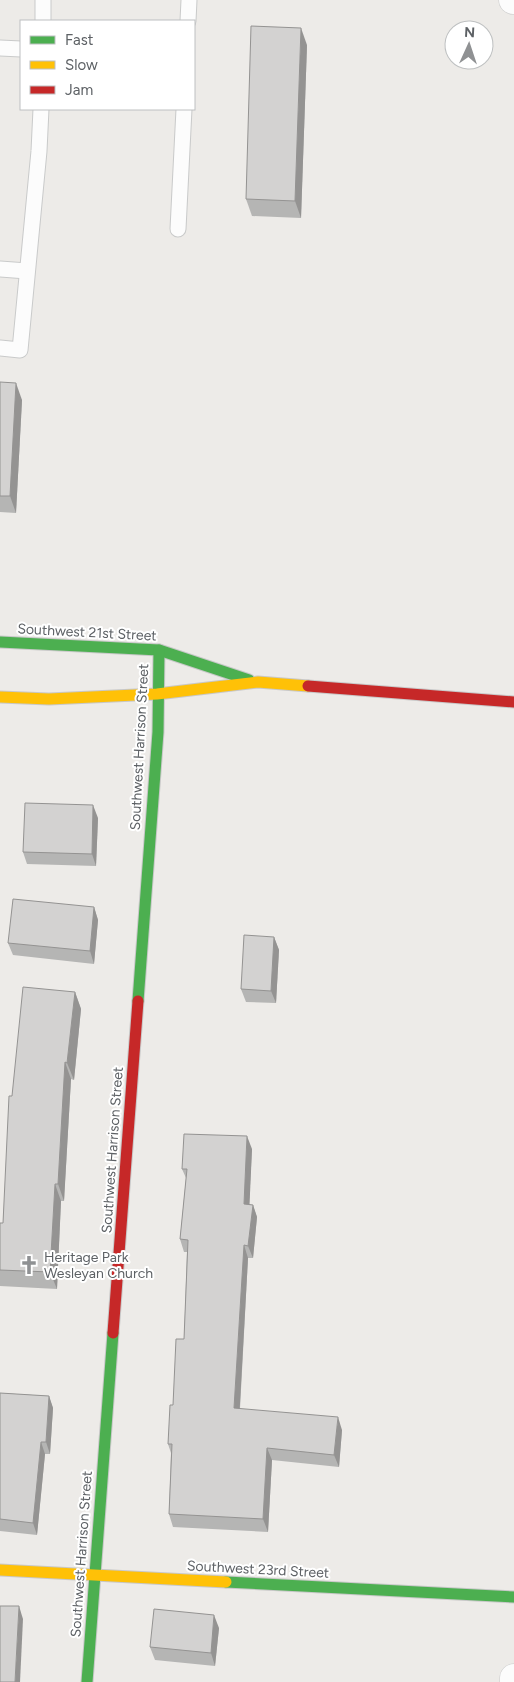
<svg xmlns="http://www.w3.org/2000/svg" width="514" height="1682" viewBox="0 0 514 1682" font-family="Figtree,sans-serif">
  <rect width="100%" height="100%" fill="#edebe8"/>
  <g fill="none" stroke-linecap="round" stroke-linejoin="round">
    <g stroke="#c9caca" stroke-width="17">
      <g id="lane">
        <polyline points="43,21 43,0"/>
        <polyline points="188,21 189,0"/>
        <polyline points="0,48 21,49"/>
        <polyline points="178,229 184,109"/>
        <polyline points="0,269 27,271"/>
        <polyline points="0,348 20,350 39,151 41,109"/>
      </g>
    </g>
    <g stroke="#c9caca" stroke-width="29">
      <g id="street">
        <polyline points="513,0 514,0"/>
        <polyline points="514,1682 514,1678"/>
      </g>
    </g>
    <g stroke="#c8c8c8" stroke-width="13">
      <g id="fast">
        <polyline points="0,642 159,650 249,680"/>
        <polyline points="138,1001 158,732 159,650"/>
        <polyline points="226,1582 514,1597"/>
        <polyline points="87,1682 113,1333"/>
      </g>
    </g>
    <g stroke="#c8c8c8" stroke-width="13">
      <g id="slow">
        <polyline points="0,697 49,699 157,694 258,682 308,686"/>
        <polyline points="0,1570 226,1582"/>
      </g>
    </g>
    <g stroke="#c8c8c8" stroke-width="13">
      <g id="jam">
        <polyline points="308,686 514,702"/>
        <polyline points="113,1333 138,1001"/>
      </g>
    </g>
    <use href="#lane" stroke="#fcfcfc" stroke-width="15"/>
    <use href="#street" stroke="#fcfcfc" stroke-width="28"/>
    <use href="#fast" stroke="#4caf50" stroke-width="11"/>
    <use href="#slow" stroke="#ffc107" stroke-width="11"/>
    <use href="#jam" stroke="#c62828" stroke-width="11"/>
  </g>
  <g fill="#b5b5b4">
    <polygon points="307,45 301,218 252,216 246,199"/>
    <polygon points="0,382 22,400 16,513 0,512"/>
    <polygon points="98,818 96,866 27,864 23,852"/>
    <polygon points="94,907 98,920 94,964 13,955 8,943"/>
    <polygon points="274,937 279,950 276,1003 246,1002 241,989"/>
    <polygon points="75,992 81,1009 74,1080 71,1079 64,1201 61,1201 57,1289 0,1286 0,1223 3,1223 12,1096"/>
    <polygon points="252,1149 249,1204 253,1205 257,1217 253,1258 248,1258 240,1409 342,1430 339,1467 272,1460 268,1532 173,1527 169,1514 171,1453 168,1444 173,1405 184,1339 187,1252 184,1252 180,1239 186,1178 182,1169"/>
    <polygon points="0,1393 49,1396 53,1408 50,1454 45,1454 37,1535 0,1531"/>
    <polygon points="219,1628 215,1666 155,1660 150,1647"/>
  </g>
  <g fill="#949392">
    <polygon points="301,28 307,45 301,218 295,201"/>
    <polygon points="16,383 22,400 16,513 10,496"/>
    <polygon points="93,805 98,818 96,866 92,854"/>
    <polygon points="94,907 98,920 94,964 90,951"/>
    <polygon points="274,937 279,950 276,1003 271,991"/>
    <polygon points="75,992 81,1009 74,1080 67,1063"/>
    <polygon points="65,1062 71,1079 64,1201 58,1184"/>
    <polygon points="247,1136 252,1149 249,1216 244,1204"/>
    <polygon points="55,1184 61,1201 57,1289 50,1272"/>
    <polygon points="253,1205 257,1217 253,1258 248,1246"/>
    <polygon points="244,1245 248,1258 239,1421 234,1408"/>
    <polygon points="49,1396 53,1408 50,1454 46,1442"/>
    <polygon points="338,1417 342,1430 339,1467 334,1455"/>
    <polygon points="41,1442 45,1454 37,1535 33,1523"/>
    <polygon points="267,1448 272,1460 268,1532 263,1519"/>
    <polygon points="19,1606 23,1619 20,1682 15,1682"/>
    <polygon points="214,1615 219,1628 215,1666 211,1653"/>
  </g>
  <g fill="#d3d2d1" stroke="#949392">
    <polygon points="251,26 301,28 295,201 246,199"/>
    <polygon points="0,382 16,383 10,496 0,496"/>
    <polygon points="25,803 93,805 92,854 23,852"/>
    <polygon points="13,899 94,907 90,951 8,943"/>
    <polygon points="244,935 274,937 271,991 241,989"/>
    <polygon points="23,987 75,992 67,1063 65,1062 58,1184 55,1184 50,1272 0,1270 0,1223 3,1223 9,1096 12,1096"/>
    <polygon points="184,1134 247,1136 244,1204 253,1205 248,1246 244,1245 234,1408 338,1417 334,1455 267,1448 263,1519 169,1514 172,1444 168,1444 170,1405 173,1405 176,1339 184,1339 188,1240 180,1239 187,1169 182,1169"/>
    <polygon points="0,1393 49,1396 46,1442 41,1442 33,1523 0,1519"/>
    <polygon points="0,1606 19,1606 15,1682 0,1682"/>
    <polygon points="154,1609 214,1615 211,1653 150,1647"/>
  </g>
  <defs>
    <g id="church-bare" transform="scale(1.5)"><path d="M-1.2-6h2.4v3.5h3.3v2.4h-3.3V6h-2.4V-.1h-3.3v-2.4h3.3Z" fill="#8f9193" stroke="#fff" stroke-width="2.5" paint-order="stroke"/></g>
  </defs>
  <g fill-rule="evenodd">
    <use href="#church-bare" x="29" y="1265"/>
  </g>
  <g text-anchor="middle" stroke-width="4" stroke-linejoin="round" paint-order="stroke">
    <g font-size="14" fill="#5d6165" stroke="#fff">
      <text transform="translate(87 632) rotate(3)" y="5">Southwest 21st Street</text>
      <text transform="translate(139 747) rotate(-87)" y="5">Southwest Harrison Street</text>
      <text transform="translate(112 1150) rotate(-86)" y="5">Southwest Harrison Street</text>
      <text transform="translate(81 1554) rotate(-86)" y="5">Southwest Harrison Street</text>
      <text transform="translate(258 1569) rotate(3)" y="5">Southwest 23rd Street</text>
    </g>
    <g font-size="14" fill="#5d6165" stroke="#fff" text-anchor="start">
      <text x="44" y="1262">Heritage Park<tspan x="44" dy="16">Wesleyan Church</tspan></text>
    </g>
  </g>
  <rect x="20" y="20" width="175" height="90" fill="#ffffff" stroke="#bec0c1"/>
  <rect x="30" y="36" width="25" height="8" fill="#4caf50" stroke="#bec0c1"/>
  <text x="65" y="45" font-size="15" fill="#5d6165">Fast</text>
  <rect x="30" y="61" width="25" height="8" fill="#ffc107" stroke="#bec0c1"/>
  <text x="65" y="70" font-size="15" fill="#5d6165">Slow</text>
  <rect x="30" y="86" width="25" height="8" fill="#c62828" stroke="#bec0c1"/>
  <text x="65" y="95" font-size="15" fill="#5d6165">Jam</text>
  <g transform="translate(469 45) rotate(3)"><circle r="24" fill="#ffffff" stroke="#bec0c1"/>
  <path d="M0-4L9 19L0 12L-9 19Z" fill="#8f9193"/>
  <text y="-8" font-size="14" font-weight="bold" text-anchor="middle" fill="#5d6165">N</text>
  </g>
</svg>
